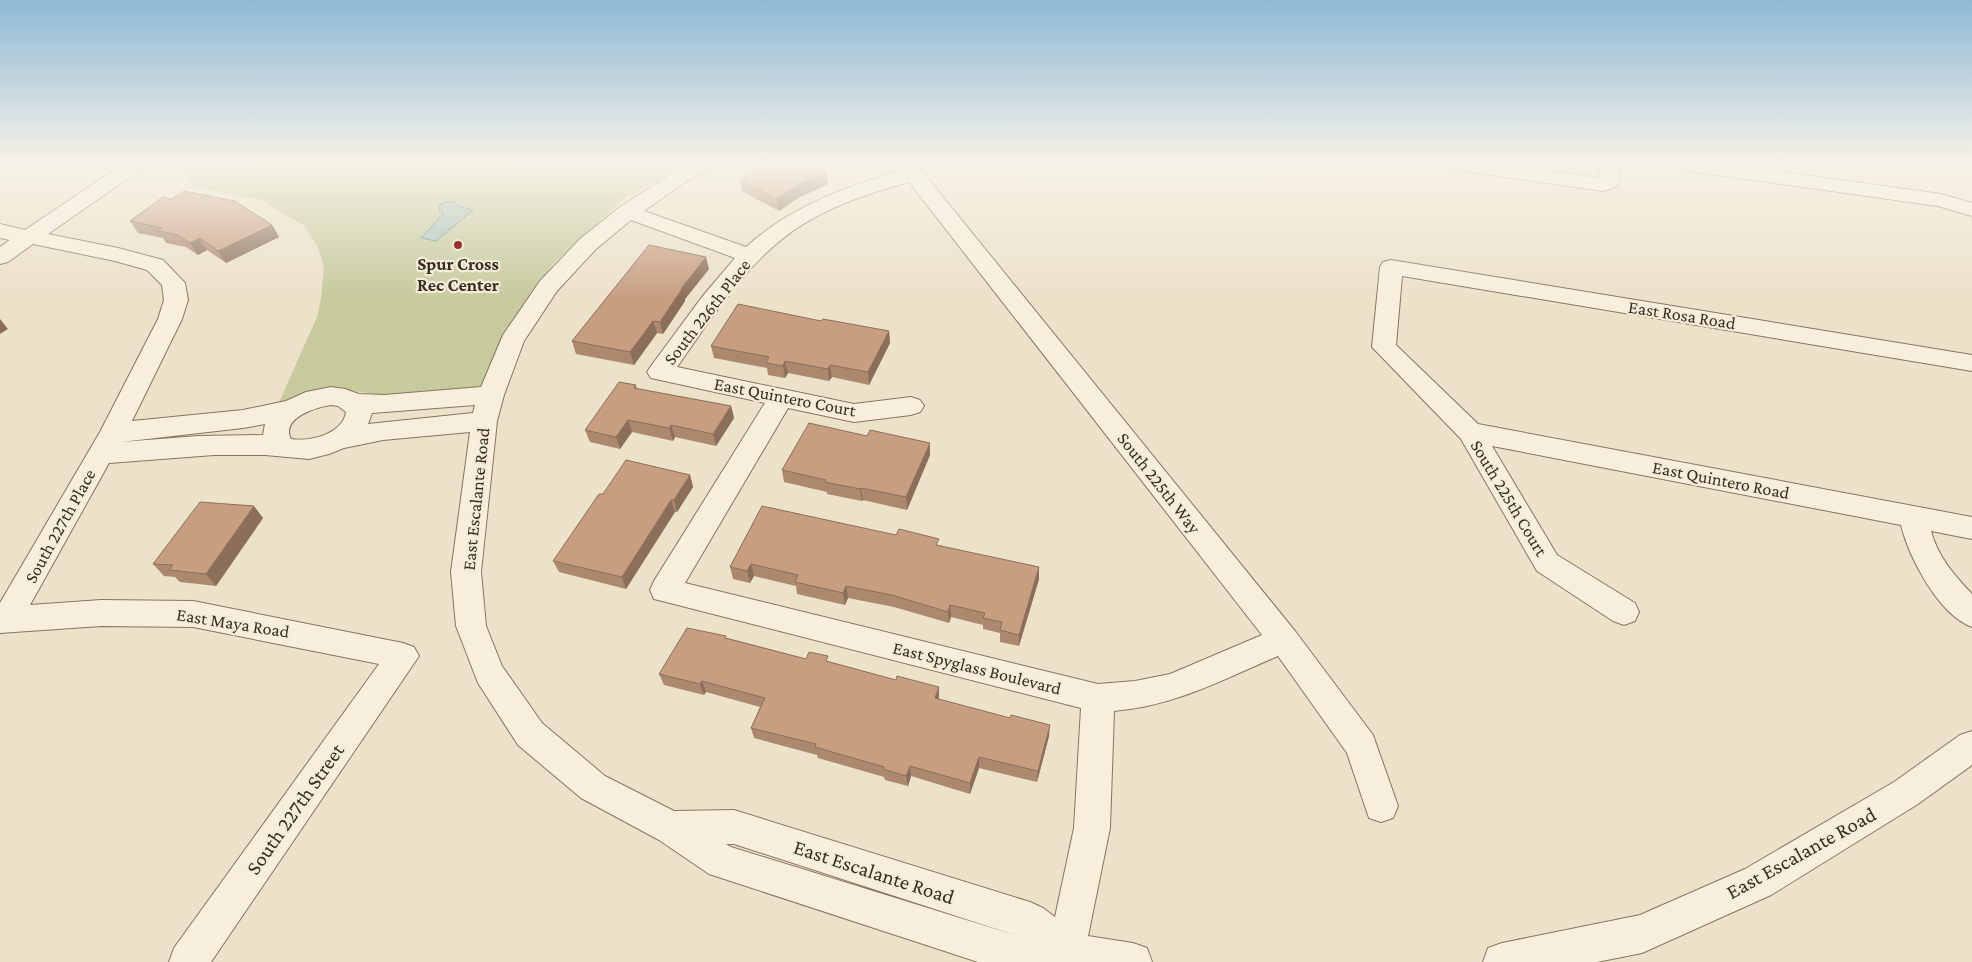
<svg xmlns="http://www.w3.org/2000/svg" width="1972" height="962" viewBox="0 0 1972 962" font-family="'Crimson Pro',serif">
  <rect width="100%" height="100%" fill="#ece1c9"/>
  <polygon fill="#c6ca9d" points="194,164 689,164 626,197 553,264 512,327 486,384 454,393 406,398 353,391 321,394 277,407 317,317 321,299 324,266 317,245 303,225 260,200 191,186 190,177"/>
  <polygon fill="#aac1ba" stroke="#708f87" points="454,201 458,206 473,210 436,241 421,238 444,213 439,211 440,205 445,202"/>
  <g fill="none" stroke-linecap="round" stroke-linejoin="round">
    <g stroke="#88745f" stroke-width="2">
      <g id="minor">
        <path d="M 123,164 L 146,164 L 143,168 L 48,234 L 118,248 L 163,260 L 185,283 L 188,300 L 182,319 L 132,421 L 243,410 L 286,401 L 306,392 L 331,387 L 345,389 L 359,394 L 384,395 L 481,387 L 503,335 L 540,281 L 580,239 L 620,207 L 671,174 L 690,164 L 714,164 L 711,168 L 685,182 L 644,211 L 746,247 C 785,212 831,192 881,177 C 893,173 908,166 921,170 L 1295,631 L 1373,735 L 1398,806 L 1393,818 L 1381,822 L 1369,818 L 1347,753 L 1278,656 C 1222,680 1175,706 1114,711 L 1110,828 L 1088,936 L 1133,943 L 1147,948 L 1152,962 L 978,962 L 709,874 L 659,840 L 581,798 L 518,745 L 478,683 L 456,626 L 451,572 L 470,432 L 383,440 L 344,448 L 329,454 L 309,459 L 265,455 L 214,455 L 109,463 L 30,605 L 101,600 L 193,601 L 403,643 L 414,647 L 419,656 L 211,962 L 169,962 L 174,948 L 379,664 L 193,627 L 101,626 L 0,633 L 0,603 L 100,432 L 158,319 L 164,300 L 162,285 L 147,270 L 115,261 L 33,244 L 8,262 L 0,264 L 0,247 L 10,240 L 0,238 L 0,224 L 25,230 ZM 909,182 L 1262,635 L 1170,674 L 1135,681 L 1098,684 L 685,583 L 788,408 L 854,422 L 911,415 L 920,412 L 924,406 L 920,400 L 911,397 L 854,404 L 677,367 C 707,325 735,279 775,245 C 812,212 862,195 909,182 ZM 631,220 L 735,258 L 702,297 L 651,366 L 647,372 L 651,378 L 765,403 L 654,581 L 650,590 L 654,599 L 1081,708 L 1074,828 L 1055,917 L 1043,908 L 1030,902 L 734,810 L 674,811 L 605,776 L 542,723 L 502,666 L 486,626 L 481,572 L 497,421 L 504,395 L 524,341 L 557,291 L 596,249 ZM 331,405 L 338,406 L 346,412 C 343,434 310,442 291,439 C 280,418 317,407 331,405 ZM 475,405 L 473,413 L 368,424 L 372,413 ZM 265,424 L 263,435 L 198,436 L 121,442 L 243,428 ZM 726,844 L 734,844 L 1018,936 L 731,847 Z"/>
        <path d="M 1446,164 L 1496,164 L 1599,178 L 1599,164 L 1619,164 C 1621,181 1622,187 1603,191 L 1456,170 L 1449,168 Z"/>
        <polygon points="1673,164 1724,164 1941,194 1972,203 1972,216 1938,206 1683,170 1676,168"/>
        <path d="M 1391,260 L 1972,355 L 1972,371 L 1402,276 L 1396,345 L 1478,424 L 1972,517 L 1972,539 L 1931,531 C 1938,557 1954,575 1972,594 L 1972,627 C 1939,615 1909,558 1901,525 L 1492,446 L 1557,555 L 1635,603 L 1639,612 L 1635,621 L 1624,625 L 1613,621 L 1537,571 L 1461,439 L 1372,347 L 1380,267 L 1383,262 Z"/>
        <polygon points="1972,731 1972,765 1918,804 1771,895 1642,953 1597,962 1483,962 1488,948 1502,943 1640,915 1745,869 1894,782 1960,735"/>
      </g>
    </g>
    <use href="#minor" fill="#f7efdc" fill-rule="evenodd"/>
  </g>
  <g fill="#ac886f">
    <polygon points="767,171 828,184 798,198 779,211 742,191 740,179"/>
    <polygon points="130,221 272,225 279,237 226,263 207,250 198,255 186,247 166,243 163,238 138,233"/>
    <polygon points="709,269 685,299 685,301 663,334 657,333 634,365 576,354 572,341"/>
    <polygon points="821,321 889,331 890,343 869,385 832,377 829,381 788,373 785,378 768,375 767,368 714,358 711,346"/>
    <polygon points="636,385 637,389 731,406 734,418 716,446 675,437 673,441 632,432 620,449 590,442 585,430"/>
    <polygon points="867,436 930,443 930,455 907,510 863,500 862,501 827,494 827,492 784,482 782,470"/>
    <polygon points="690,475 693,487 677,512 675,512 626,589 559,572 553,561 603,494"/>
    <polygon points="762,506 939,545 1039,579 1019,646 1000,642 1000,633 983,629 983,625 951,617 949,623 894,607 848,598 845,605 797,594 796,586 754,576 750,583 733,579 730,567"/>
    <polygon points="263,518 216,586 180,582 175,577 164,576 153,564"/>
    <polygon points="727,638 806,659 829,662 896,680 939,687 939,699 1049,736 1037,782 979,768 970,794 911,776 908,786 885,780 884,777 818,758 817,755 754,738 751,728 760,707 706,692 704,695 664,685 659,674"/>
  </g>
  <g fill="#8c6f5a">
    <polygon points="826,172 828,184 798,198 779,211 777,199 796,186"/>
    <polygon points="272,225 279,237 226,263 218,251"/>
    <polygon points="200,238 207,250 198,255 190,243"/>
    <polygon points="706,257 709,269 685,299 685,301 663,334 660,322 681,289"/>
    <polygon points="0,319 8,329 0,334"/>
    <polygon points="653,321 657,333 634,365 630,352"/>
    <polygon points="889,331 890,343 869,385 868,372"/>
    <polygon points="785,361 788,373 785,378 783,366"/>
    <polygon points="830,365 832,377 829,381 828,369"/>
    <polygon points="731,406 734,418 716,446 713,434"/>
    <polygon points="628,420 632,432 620,449 616,437"/>
    <polygon points="671,425 675,437 673,441 669,428"/>
    <polygon points="930,443 930,455 907,510 906,497"/>
    <polygon points="690,475 693,487 677,512 674,500"/>
    <polygon points="861,488 863,500 862,501 860,489"/>
    <polygon points="671,500 675,512 626,589 622,577"/>
    <polygon points="254,506 263,518 216,586 206,574"/>
    <polygon points="751,564 754,576 750,583 747,571"/>
    <polygon points="1039,567 1039,579 1019,646 1019,635"/>
    <polygon points="846,586 848,598 845,605 843,593"/>
    <polygon points="950,605 951,617 949,623 948,612"/>
    <polygon points="702,681 706,692 704,695 700,684"/>
    <polygon points="939,687 939,698 935,709 935,698"/>
    <polygon points="1050,725 1049,736 1037,782 1038,771"/>
    <polygon points="979,757 979,768 970,794 970,783"/>
    <polygon points="910,766 911,776 908,786 906,776"/>
  </g>
  <g fill="#c89e81" stroke="#8c6f5a">
    <polygon points="783,164 814,164 826,172 796,186 777,199 740,179 761,168 767,171"/>
    <polygon points="184,191 235,201 272,225 218,251 200,238 190,243 178,235 158,231 162,228 130,221 163,197 172,199"/>
    <polygon points="649,245 706,257 681,289 682,289 660,322 653,321 630,352 572,341"/>
    <polygon points="738,304 821,321 823,319 889,331 868,372 830,365 828,369 785,361 783,366 766,363 769,357 711,346"/>
    <polygon points="619,382 636,385 634,388 731,406 713,434 671,425 669,428 628,420 616,437 585,430"/>
    <polygon points="809,423 867,436 870,430 930,443 906,497 861,488 860,489 825,482 826,480 782,470"/>
    <polygon points="626,460 690,475 674,500 671,500 622,577 553,561 599,494 603,494"/>
    <polygon points="200,502 254,506 206,574 169,570 173,565 153,564"/>
    <polygon points="762,506 896,535 899,529 939,539 936,545 1039,567 1019,635 1000,630 1002,622 983,618 985,613 950,605 948,612 892,595 846,586 843,593 795,582 798,575 751,564 747,571 730,567"/>
    <polygon points="687,628 726,636 725,638 806,659 809,652 828,656 826,661 896,680 897,676 939,687 935,698 1010,718 1011,715 1050,725 1038,771 979,757 970,783 910,766 906,776 883,769 884,767 815,747 816,744 751,728 765,698 702,681 700,684 659,674"/>
  </g>
  <linearGradient id="sky" x2="0" y2="1"><stop stop-color="#8fb9d6"/><stop offset="0.55" stop-color="#f6f2e7"/><stop offset="1" stop-color="#f6f2e7" stop-opacity="0"/></linearGradient>
  <rect width="1972" height="298" fill="url(#sky)"/>
  <circle fill="#943234" stroke="#f4ecd8" stroke-width="2" cx="458" cy="245" r="5"/>
  <g text-anchor="middle" stroke-width="4.5" stroke-linejoin="round" paint-order="stroke">
    <g font-size="18" font-weight="bold" fill="#392d21" stroke="#f4ecd8">
      <text x="458" y="270">Spur Cross<tspan x="458" dy="21">Rec Center</tspan></text>
    </g>
    <g font-size="18" fill="#392d21" stroke="#f4ecd8">
      <text transform="translate(707 312) rotate(-52)" y="6">South 226th Place</text>
      <text transform="translate(1682 315) rotate(9)" y="6">East Rosa Road</text>
      <text transform="translate(785 397) rotate(11)" y="6">East Quintero Court</text>
      <text transform="translate(1721 480) rotate(11)" y="6">East Quintero Road</text>
      <text transform="translate(1159 483) rotate(52)" y="6">South 225th Way</text>
      <text transform="translate(1509 498) rotate(59)" y="6">South 225th Court</text>
      <text transform="translate(476 499) rotate(-84)" y="6">East Escalante Road</text>
      <text transform="translate(60 526) rotate(-61)" y="6">South 227th Place</text>
      <text transform="translate(233 623) rotate(9)" y="6">East Maya Road</text>
      <text transform="translate(977 668) rotate(14)" y="6">East Spyglass Boulevard</text>
    </g>
    <g font-size="21" fill="#392d21" stroke="#f4ecd8">
      <text transform="translate(295 809) rotate(-55)" y="7">South 227th Street</text>
      <text transform="translate(1801 853) rotate(-29)" y="7">East Escalante Road</text>
      <text transform="translate(874 872) rotate(18)" y="7">East Escalante Road</text>
    </g>
  </g>
</svg>
